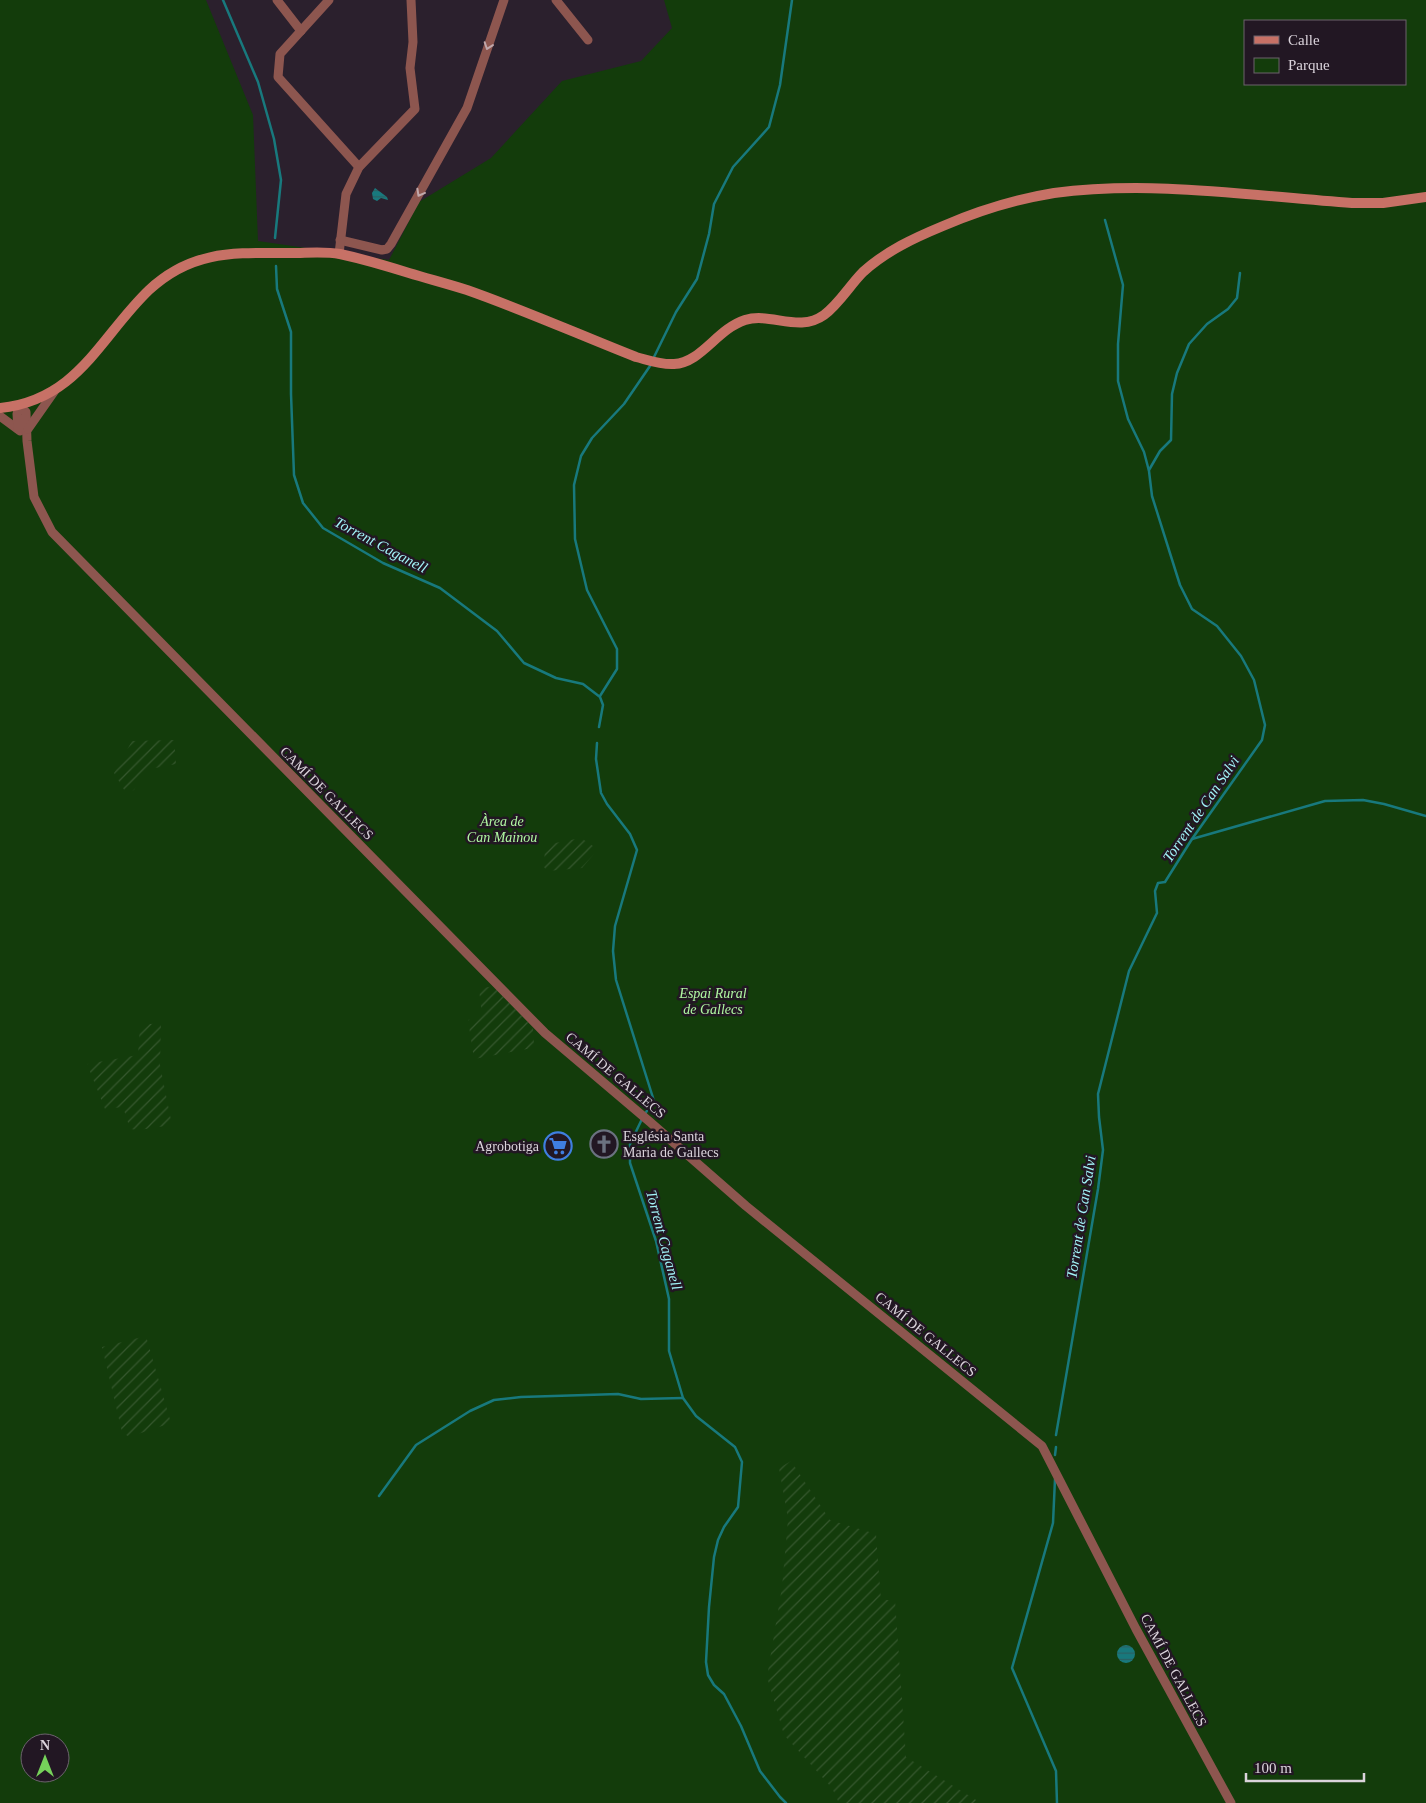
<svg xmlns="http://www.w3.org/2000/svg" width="1426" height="1803" viewBox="0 0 1426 1803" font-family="Georgia,serif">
  <defs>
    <pattern id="garden-furrows" width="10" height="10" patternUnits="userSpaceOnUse" patternTransform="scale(1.25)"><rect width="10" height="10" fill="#133c0b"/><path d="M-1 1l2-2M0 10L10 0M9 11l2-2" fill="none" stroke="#35572e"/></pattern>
    <pattern id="water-rules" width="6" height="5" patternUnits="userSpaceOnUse" patternTransform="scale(1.25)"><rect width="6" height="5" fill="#18797d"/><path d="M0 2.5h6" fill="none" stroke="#2b5f62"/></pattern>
  </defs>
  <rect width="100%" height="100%" fill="#2b202d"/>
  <path fill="#133c0b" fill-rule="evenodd" d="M 0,0 L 206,0 L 253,115 L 258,241 L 389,260 L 419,202 L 491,158 L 562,81 L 641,61 L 672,28 L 664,0 L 1426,0 L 1426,1803 L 0,1803 ZM 1245,21 L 1405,21 L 1405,84 L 1245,84 ZM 30,1743 L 60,1743 L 60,1773 L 30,1773 Z"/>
  <g fill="url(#garden-furrows)">
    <polygon points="174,740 176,764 145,770 134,790 126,793 114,773 132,741"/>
    <polygon points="581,838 593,846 594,854 582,868 547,871 544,867 545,845"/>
    <polygon points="493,986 533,1028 534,1044 530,1054 527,1049 474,1059 468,1020 482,1016 479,989"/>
    <polygon points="161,1023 160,1065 172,1125 139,1130 130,1129 123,1107 105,1109 87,1064 138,1055 140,1025"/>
    <polygon points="146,1336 171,1423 129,1437 122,1432 102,1347"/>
    <polygon points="791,1461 830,1520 876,1534 881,1600 895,1600 906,1757 981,1803 842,1803 838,1801 832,1788 784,1735 767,1677 782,1587 788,1519 779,1468"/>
  </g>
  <g fill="url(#water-rules)">
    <polygon points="375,188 387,197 388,200 381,198 377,201 373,199 372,193"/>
    <circle cx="1126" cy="1654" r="9"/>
  </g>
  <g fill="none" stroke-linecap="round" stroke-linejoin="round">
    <g stroke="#18797d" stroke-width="2.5">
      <polyline points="223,0 258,82 274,139 281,180 275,238"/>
      <polyline points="276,266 277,289 291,332 291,394 294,475 303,503 323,528 383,563 440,588 497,631 524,663 556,678 583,684 600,697 603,705 599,727"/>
      <polyline points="654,357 676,312 697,279 709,234 714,204 733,167 769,127 780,85 792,0"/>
      <polyline points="1149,470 1160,451 1171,440 1172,394 1177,373 1189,344 1207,324 1228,309 1237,298 1240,273"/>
      <polyline points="600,696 617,669 617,649 587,590 575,539 574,485 581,456 592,438 624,404 650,366"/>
      <polyline points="597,743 596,759 601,793 607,804 630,834 637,850 615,926 613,951 616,980 654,1101 644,1115"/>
      <polyline points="1192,839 1325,801 1363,800 1384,804 1426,816"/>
      <polyline points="642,1119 630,1144 630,1163 656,1241 669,1299 669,1351 683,1398 696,1416 735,1447 742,1462 738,1507 724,1527 718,1540 714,1557 709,1607 706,1662 708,1675 714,1685 724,1694 741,1726 760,1771 780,1797 786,1803"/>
      <polyline points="1056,1435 1098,1189 1103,1150 1099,1117 1098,1094 1129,971 1157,913 1155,891 1158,883 1165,882 1192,839 1262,740 1265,725 1254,680 1241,656 1217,626 1192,609 1180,585 1152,496 1149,471 1144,452 1128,419 1118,381 1118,344 1123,285 1105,220"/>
      <polyline points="1055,1455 1056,1447"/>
      <polyline points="1055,1479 1053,1523 1012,1668 1056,1771 1057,1803"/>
      <polyline points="379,1496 416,1445 470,1411 494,1400 521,1397 618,1394 641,1399 683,1398"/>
    </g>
    <g stroke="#8d564f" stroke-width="9">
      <polyline points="277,0 301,31"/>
      <polyline points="329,0 280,54 278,77 359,167"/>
      <polyline points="556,0 588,40"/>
      <polyline points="340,240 382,250 387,249 391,244 467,108 504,0"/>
      <polyline points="339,254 346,194 359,167 415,109 410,68 413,42 411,0"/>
      <polyline points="0,416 20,431"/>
      <polyline points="18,429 17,414 19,406 26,412 27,441 34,497 52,532 545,1033 650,1122 746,1206 1042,1446 1136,1629 1231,1803"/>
      <polyline points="28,429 56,389"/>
    </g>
    <path stroke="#c77166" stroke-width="10" d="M 0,408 C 78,400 100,337 149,290 C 193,249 236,253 291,253 C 307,253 324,251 340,254 C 363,259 387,266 409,273 C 429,279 448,284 467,290 C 524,310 580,335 636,357 C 648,360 661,365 674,364 C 701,363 717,329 745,320 C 771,312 799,333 824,315 C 839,304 850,285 863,272 C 886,251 914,238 943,226 C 978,211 1017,199 1054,193 C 1153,180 1253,196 1352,203 L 1383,203 L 1426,197"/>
  </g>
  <defs><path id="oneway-chevron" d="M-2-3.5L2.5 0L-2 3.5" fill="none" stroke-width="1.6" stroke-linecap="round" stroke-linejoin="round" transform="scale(1.25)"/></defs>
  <g stroke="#c0a8ab">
    <use href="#oneway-chevron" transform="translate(488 46) rotate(109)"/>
    <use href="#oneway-chevron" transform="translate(420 193) rotate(119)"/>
  </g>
  <defs>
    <g id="church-ring" transform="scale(1.4375)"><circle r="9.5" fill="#221723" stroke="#6b7280" stroke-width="1.5"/><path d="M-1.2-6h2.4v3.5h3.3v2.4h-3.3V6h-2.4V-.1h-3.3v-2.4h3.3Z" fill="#6b7280"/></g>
    <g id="supermarket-ring" transform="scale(1.4375)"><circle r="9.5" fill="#221723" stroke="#3f7fe0" stroke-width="1.5"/><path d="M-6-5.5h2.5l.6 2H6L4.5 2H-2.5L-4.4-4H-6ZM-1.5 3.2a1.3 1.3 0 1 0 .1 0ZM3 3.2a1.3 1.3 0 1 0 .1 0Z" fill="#3f7fe0"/></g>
  </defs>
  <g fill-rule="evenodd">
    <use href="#church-ring" x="604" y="1144"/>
    <use href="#supermarket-ring" x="558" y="1146"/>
  </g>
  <g text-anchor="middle" stroke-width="5" stroke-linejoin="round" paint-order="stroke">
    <g font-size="14" fill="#dbd4dc" stroke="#221723">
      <text transform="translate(327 793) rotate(45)" y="5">CAMÍ DE GALLECS</text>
      <text transform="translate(616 1075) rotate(40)" y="5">CAMÍ DE GALLECS</text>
      <text transform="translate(926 1334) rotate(39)" y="5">CAMÍ DE GALLECS</text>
      <text transform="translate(1174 1670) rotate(62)" y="5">CAMÍ DE GALLECS</text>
    </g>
    <g font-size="14" font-style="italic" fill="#b0f8a2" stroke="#221723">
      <text x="502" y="826">Àrea de<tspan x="502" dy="16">Can Mainou</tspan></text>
      <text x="713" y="998">Espai Rural<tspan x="713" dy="16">de Gallecs</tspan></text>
    </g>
    <g font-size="14" fill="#dbd4dc" stroke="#221723" text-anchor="start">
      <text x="623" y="1141">Església Santa<tspan x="623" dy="16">Maria de Gallecs</tspan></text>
      <text x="539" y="1151" text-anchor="end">Agrobotiga</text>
    </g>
    <g font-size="15" font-style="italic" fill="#a2f4f8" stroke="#221723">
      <text transform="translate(381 545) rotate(28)" y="5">Torrent Caganell</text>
      <text transform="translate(1201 809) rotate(-56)" y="5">Torrent de Can Salvi</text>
      <text transform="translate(1081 1217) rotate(-81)" y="5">Torrent de Can Salvi</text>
      <text transform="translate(664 1240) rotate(75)" y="5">Torrent Caganell</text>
    </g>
  </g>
  <rect x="1244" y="20" width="162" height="65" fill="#221723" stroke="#6c636d"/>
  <rect x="1254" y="36" width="25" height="8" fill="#c77166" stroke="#6c636d"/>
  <text x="1288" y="45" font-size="15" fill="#dbd4dc">Calle</text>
  <rect x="1254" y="58" width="25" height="15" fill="#133c0b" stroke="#6c636d"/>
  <text x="1288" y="70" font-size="15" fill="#dbd4dc">Parque</text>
  <g transform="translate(45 1758)"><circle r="24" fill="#221723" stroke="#6c636d"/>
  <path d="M0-4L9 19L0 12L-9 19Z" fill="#76d25a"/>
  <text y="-8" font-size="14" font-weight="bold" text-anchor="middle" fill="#dbd4dc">N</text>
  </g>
  <path d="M1246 1773v8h118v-8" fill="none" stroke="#dbd4dc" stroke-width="2.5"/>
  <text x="1254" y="1773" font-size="15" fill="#dbd4dc" stroke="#221723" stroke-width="4" paint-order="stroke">100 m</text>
</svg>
